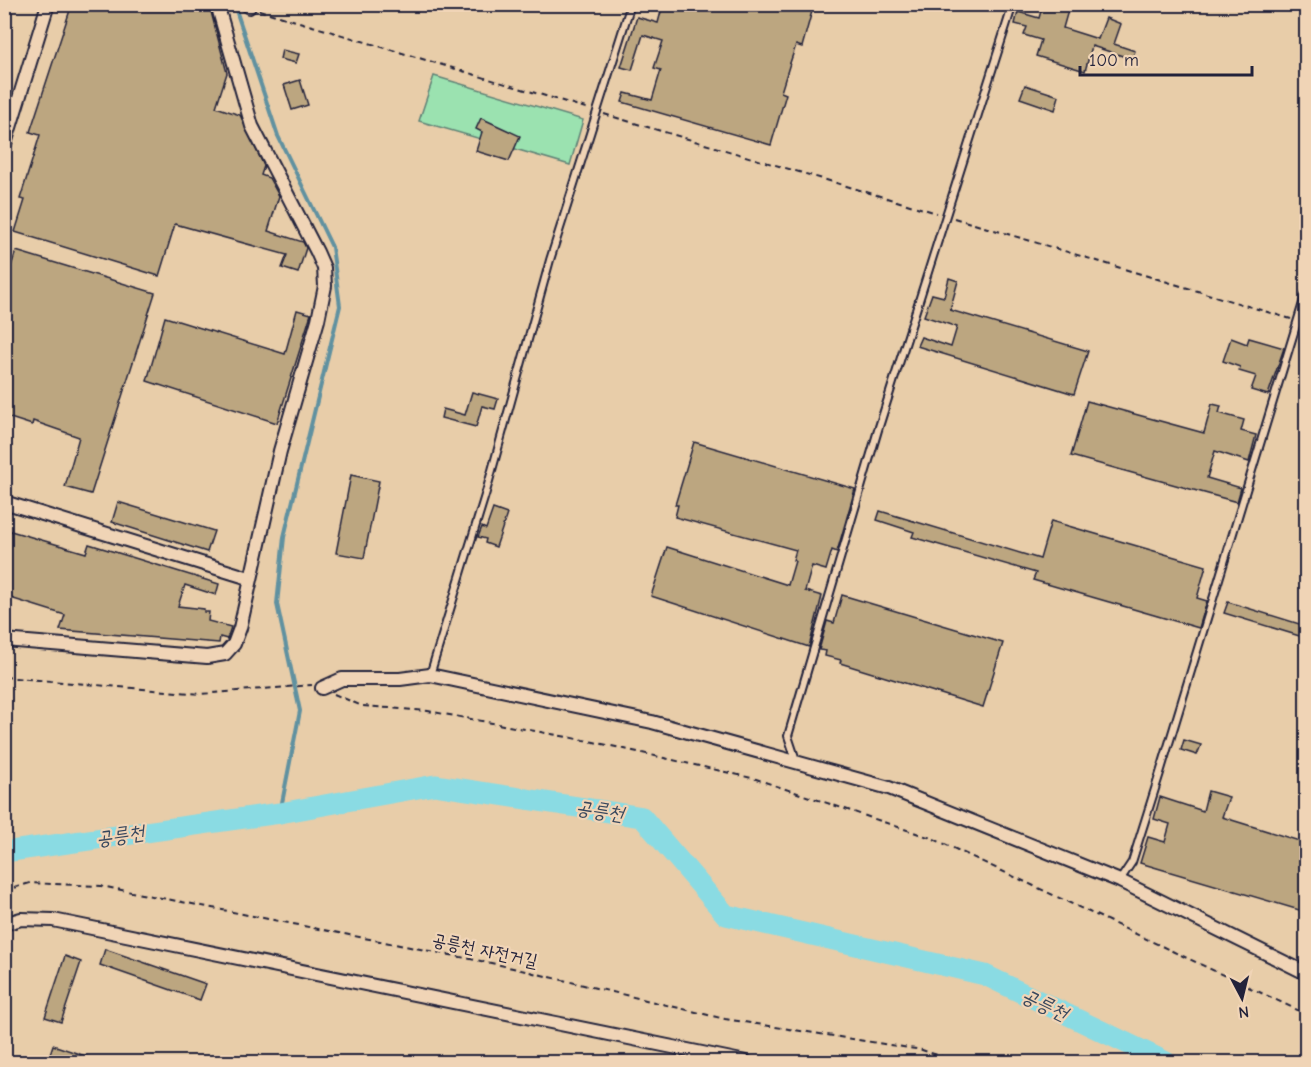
<svg xmlns="http://www.w3.org/2000/svg" width="1311" height="1067" viewBox="0 0 1311 1067" font-family="'Comic Neue','Poor Story',sans-serif">
  <rect width="100%" height="100%" fill="#e8cda9"/>
  <filter id="ink" filterUnits="userSpaceOnUse"><feTurbulence type="fractalNoise" baseFrequency=".0167" numOctaves="2"/><feDisplacementMap in="SourceGraphic" scale="12" xChannelSelector="R" yChannelSelector="G"/><feConvolveMatrix kernelMatrix="1 2 1 2 8 2 1 2 1" color-interpolation-filters="sRGB"/></filter>
  <g filter="url(#ink)">
    <polygon fill="#9be2b0" stroke="#5e8276" stroke-width="1.5" points="434,76 583,120 570,165 419,121"/>
    <g fill="none" stroke-linecap="round" stroke-linejoin="round">
      <polyline stroke="#6091a0" stroke-width="4" points="234,4 278,136 332,247 340,306 284,537 277,604 300,711 280,813"/>
      <polyline stroke="#8adbe3" stroke-width="21" points="4,852 280,813 435,785 642,817 726,915 985,975 1166,1062"/>
    </g>
    <g fill="#bca680" stroke="#22223b" stroke-width="1.5">
      <polygon points="72,4 209,4 227,73 216,107 240,115 264,166 261,175 269,178 279,196 268,231 303,242 306,248 298,273 282,268 287,255 175,224 159,276 15,232 25,200 20,199 40,135 30,132"/>
      <polygon points="663,4 814,4 802,47 796,45 790,63 781,92 786,94 771,145 622,102 625,93 652,100 661,70 654,68 663,41 643,35 632,70 621,67 637,17 658,23"/>
      <polygon points="1043,4 1069,7 1063,28 1098,39 1106,18 1121,24 1114,44 1135,51 1132,59 1092,46 1085,71 1036,56 1041,40 1024,35 1027,27 1015,24 1018,12 1039,18"/>
      <polygon points="282,50 299,54 296,63 280,59"/>
      <polygon points="300,80 308,105 292,110 284,85"/>
      <polygon points="1025,85 1059,96 1055,110 1020,98"/>
      <polygon points="481,118 520,136 509,161 476,151 482,132 476,129"/>
      <polygon points="16,251 155,293 91,494 65,487 79,437 33,421 32,425 4,416 4,288"/>
      <polygon points="949,278 958,281 950,310 1088,351 1074,394 917,346 921,337 951,347 957,327 924,316 932,294 944,297"/>
      <polygon points="297,310 311,314 277,423 147,381 165,317 285,354"/>
      <polygon points="1231,338 1247,344 1249,338 1284,348 1268,395 1251,390 1256,376 1239,371 1240,367 1223,361"/>
      <polygon points="472,392 498,399 495,409 482,406 476,427 441,418 443,409 465,415"/>
      <polygon points="1087,401 1204,433 1212,404 1221,406 1219,413 1244,420 1241,431 1256,435 1249,462 1215,451 1207,478 1241,488 1237,502 1071,456"/>
      <polygon points="694,442 855,489 837,552 832,550 826,570 812,566 805,591 822,596 809,647 651,596 667,547 788,585 795,561 793,560 796,550 675,517 678,505 675,505"/>
      <polygon points="351,475 379,481 364,558 336,553"/>
      <polygon points="118,502 214,531 207,552 112,522"/>
      <polygon points="493,509 507,514 496,547 485,543 486,539 478,537 482,527 486,529"/>
      <polygon points="880,511 1040,559 1051,521 1206,566 1197,598 1207,601 1199,628 1033,580 1036,573 912,537 914,532 877,520"/>
      <polygon points="4,529 86,553 89,544 219,584 216,595 185,585 178,606 204,609 204,612 209,612 208,621 231,627 227,639 220,637 219,643 60,630 65,615 4,596"/>
      <polygon points="842,595 1003,643 983,707 840,663 841,660 825,656 826,651 819,650 827,621 834,623"/>
      <polygon points="1228,602 1306,626 1306,638 1224,613"/>
      <polygon points="1184,740 1201,745 1197,755 1181,750"/>
      <polygon points="1208,791 1229,797 1222,817 1306,843 1306,912 1140,863 1148,837 1165,842 1170,824 1154,819 1160,797 1203,811"/>
      <polygon points="105,949 206,984 200,1000 100,965"/>
      <polygon points="65,956 81,962 61,1022 45,1017"/>
      <polygon points="53,1045 100,1061 100,1062 48,1060"/>
    </g>
    <g fill="none" stroke-linecap="round" stroke-linejoin="round">
      <g stroke="#22223b" stroke-width="10">
        <g id="lane">
          <polyline points="430,675 486,492 550,260 631,4"/>
          <polyline points="796,760 788,736 878,430 1013,4"/>
          <polyline points="1120,880 1132,862 1160,773 1306,293"/>
        </g>
      </g>
      <g stroke="#22223b" stroke-width="16">
        <g id="street">
          <polyline points="249,7 250,4"/>
          <polyline points="4,147 48,4"/>
          <polyline points="4,502 249,578"/>
          <polyline points="4,640 207,657 225,654 234,644 240,628 280,451 318,320 325,286 324,268 317,252 252,126 217,4"/>
          <polyline points="322,688 342,679 400,679 430,675 652,722 889,788 1120,881 1306,973"/>
          <polyline points="4,924 21,919 53,920 746,1062"/>
        </g>
      </g>
      <g stroke="#22223b" stroke-width="2" stroke-dasharray="6 4.5" stroke-linecap="butt">
        <polyline points="259,10 589,109"/>
        <polyline points="604,114 937,213"/>
        <polyline points="954,218 1291,319"/>
        <polyline points="4,677 201,694 312,685"/>
        <polyline points="334,694 362,706 428,711 594,742 756,779 934,839 1306,1014"/>
        <polyline points="4,891 30,883 101,886 496,964 725,1019 922,1050 958,1062"/>
      </g>
      <use href="#lane" stroke="#f0d4b6" stroke-width="6"/>
      <use href="#street" stroke="#f0d4b6" stroke-width="12"/>
    </g>
  </g>
  <g text-anchor="middle" stroke-width="4.5" stroke-linejoin="round" paint-order="stroke">
    <g font-size="18" fill="#22223b" stroke="#f0d4b6">
      <text transform="translate(485 950) rotate(12)" y="6">공릉천 자전거길</text>
    </g>
    <g font-size="20" font-style="italic" fill="#37475d" stroke="#f0d4b6">
      <text transform="translate(600 810) rotate(9)" y="7">공릉천</text>
      <text transform="translate(120 835) rotate(-8)" y="7">공릉천</text>
      <text transform="translate(1045 1004) rotate(26)" y="7">공릉천</text>
    </g>
  </g>
  <rect width="1311" height="1067" fill="none" stroke="#f0d4b6" stroke-width="24"/>
  <rect x="12" y="12" width="1287" height="1043" fill="none" stroke="#22223b" stroke-width="2" filter="url(#ink)"/>
  <g transform="translate(1242 998) rotate(173)" stroke="#f0d4b6" stroke-width="4.5" paint-order="stroke">
  <path d="M0-4.5L10 22L0 15L-10 22Z" fill="#22223b"/>
  <text y="-9" font-size="16" font-weight="bold" text-anchor="middle" fill="#22223b">N</text>
  </g>
  <path d="M1080 66v9h172v-9" fill="none" stroke="#22223b" stroke-width="3"/>
  <text x="1089" y="66" font-size="18" fill="#22223b" stroke="#f0d4b6" stroke-width="4.5" paint-order="stroke">100 m</text>
</svg>
